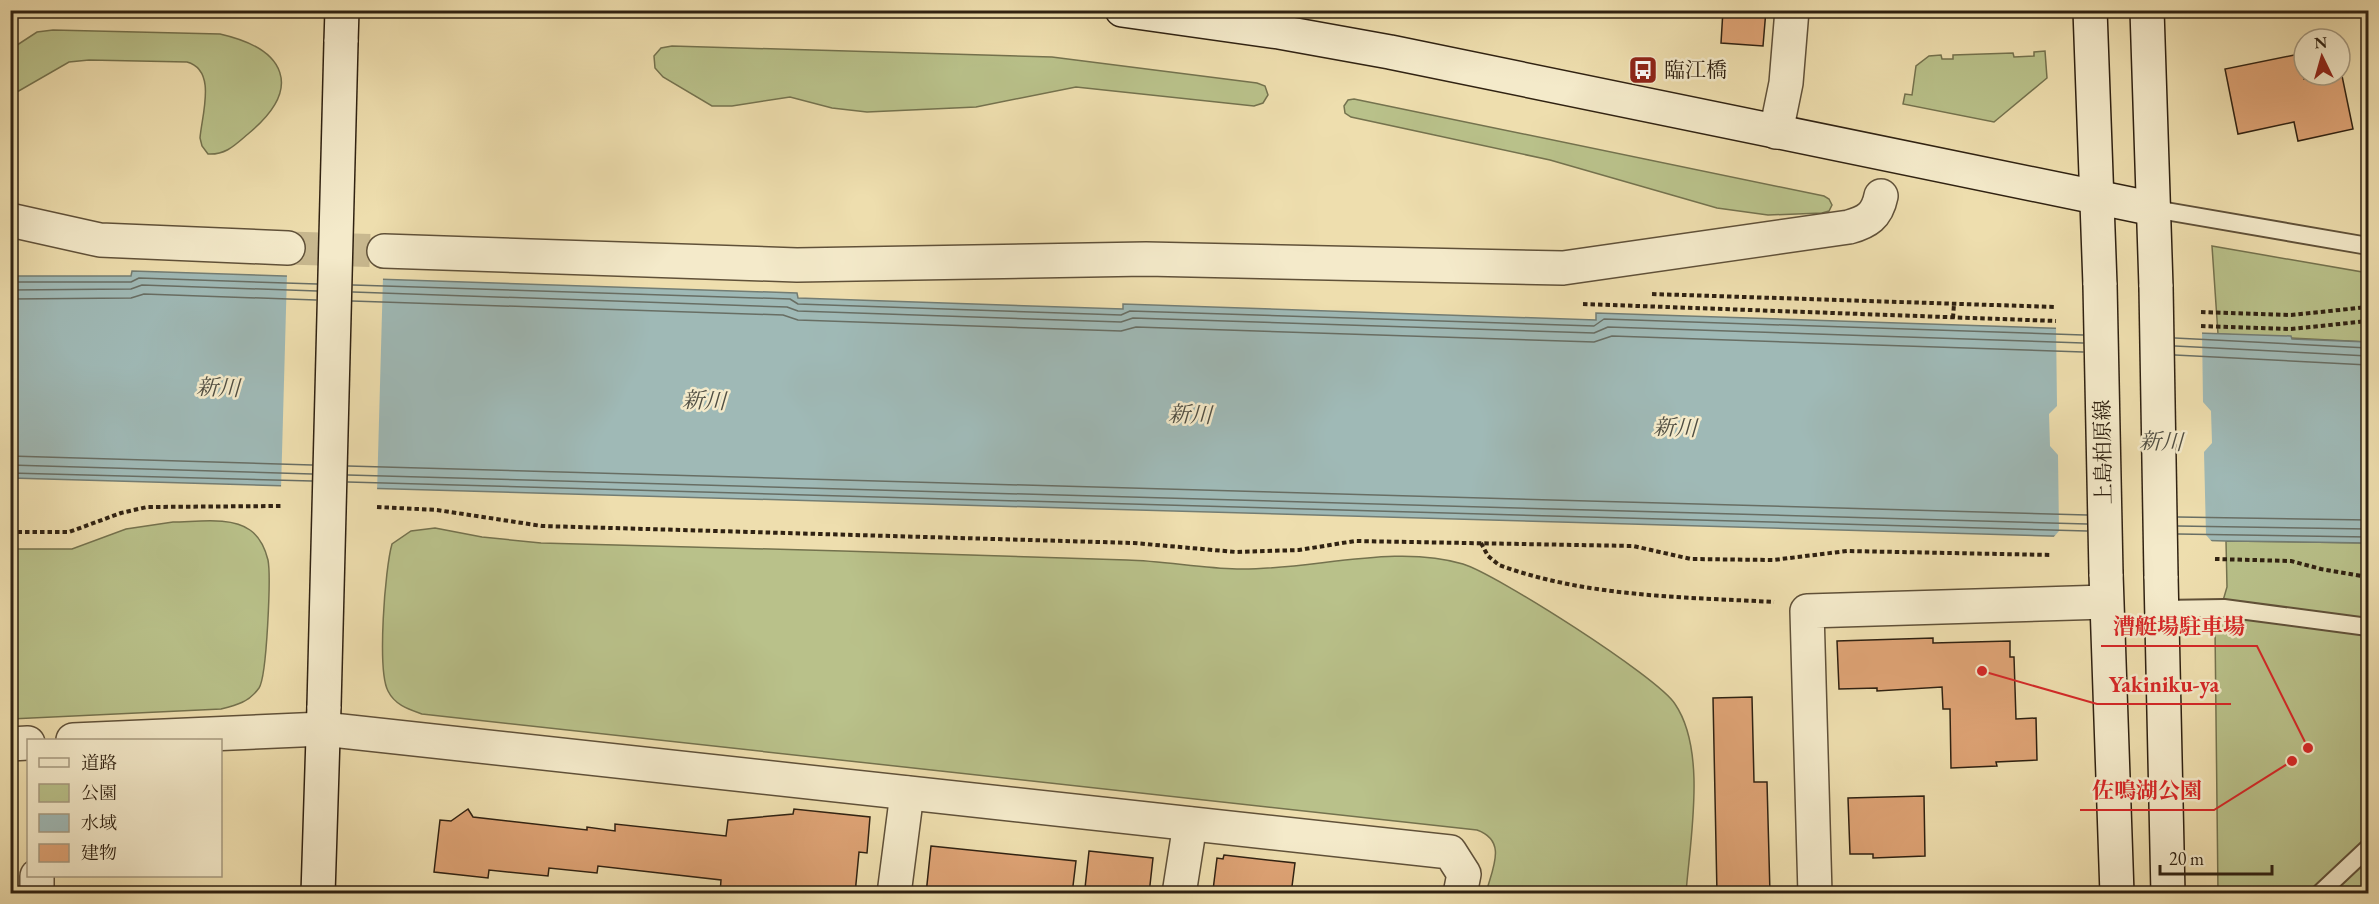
<svg xmlns="http://www.w3.org/2000/svg" width="2379" height="904" viewBox="0 0 2379 904" font-family="'EB Garamond','Noto Serif JP',serif">
  <rect width="100%" height="100%" fill="#eedeae"/>
  <filter id="stains"><feTurbulence type="fractalNoise" baseFrequency=".00333" numOctaves="4"/><feColorMatrix values="0 0 0 0 .2 0 0 0 0 .09 0 0 0 0 .02 0 0 0 .5 -.17"/></filter>
  <radialGradient id="worn" r=".72"><stop offset=".6" stop-color="#630" stop-opacity="0"/><stop offset="1" stop-color="#630" stop-opacity=".3"/></radialGradient>
  <g fill="#b9c18a" stroke="#74724e" stroke-width="1.5">
    <path d="M 53,30 L 220,34 C 286,49 304,88 248,134 C 235,145 226,155 208,154 L 202,146 L 200,138 C 202,114 217,70 187,62 L 89,60 L 69,62 L 17,92 L 11,93 L 11,49 L 37,32 Z"/>
    <polygon points="672,46 1052,57 1257,83 1265,86 1268,95 1263,103 1254,106 1076,87 976,107 867,112 832,108 790,97 732,106 712,106 663,77 655,68 654,56 661,48"/>
    <polygon points="2045,51 2047,78 1994,122 1903,104 1905,94 1912,95 1916,66 1929,56 1941,55 1942,59 1953,59 1953,55 2013,53 2014,57 2034,56 2034,52"/>
    <polygon points="1354,99 1824,196 1829,199 1832,205 1829,211 1822,213 1768,215 1717,208 1550,160 1351,117 1345,113 1344,106 1348,100"/>
    <polygon points="2212,246 2368,273 2368,342 2218,334"/>
    <path d="M 173,522 C 196,522 231,516 250,530 C 260,537 265,548 268,560 C 271,576 267,676 259,688 C 249,702 237,705 221,709 L 11,719 L 11,549 L 72,549 L 126,529 Z"/>
    <path d="M 435,528 L 482,537 L 541,543 C 736,548 932,553 1127,560 C 1164,561 1200,568 1237,569 C 1309,571 1394,543 1463,564 C 1496,574 1658,677 1675,704 C 1707,751 1690,839 1686,893 L 1486,893 C 1492,869 1508,841 1477,830 L 422,714 C 408,709 395,705 388,691 C 377,670 385,568 392,544 L 411,531 Z"/>
    <polygon points="2226,541 2368,543 2368,893 2218,893 2215,628 2227,587"/>
  </g>
  <polygon fill="#9fb9b6" stroke="#737d74" stroke-width="1.5" points="132,271 797,293 798,298 1123,309 1123,304 1596,320 1596,313 2291,336 2292,339 2368,342 2368,543 2226,541 11,478 11,276 131,276"/>
  <g fill="#eedeae">
    <polygon points="287,274 383,277 377,492 281,489"/>
    <polygon points="2056,325 2202,330 2203,402 2211,411 2212,443 2204,452 2206,535 2214,544 2052,539 2059,531 2058,455 2050,446 2049,414 2057,406"/>
  </g>
  <g fill="none" stroke-linecap="round" stroke-linejoin="round">
    <g stroke="#686e64" stroke-width="1.5">
      <polyline points="10,282 131,282 139,278 317,284"/>
      <polyline points="353,285 790,299 798,304 1121,315 1130,311 1594,326 1604,319 2083,335"/>
      <polyline points="10,290 131,289 142,285 317,291"/>
      <polyline points="353,292 787,307 798,311 1121,322 1133,318 1594,333 1608,327 2083,343"/>
      <polyline points="10,299 131,298 144,294 316,300"/>
      <polyline points="352,301 783,315 798,320 1121,331 1136,327 1594,342 1612,336 2083,352"/>
      <polyline points="2175,338 2368,348"/>
      <polyline points="2175,346 2368,356"/>
      <polyline points="2175,355 2368,365"/>
      <polyline points="10,456 312,465"/>
      <polyline points="10,465 312,474"/>
      <polyline points="348,466 2087,515"/>
      <polyline points="10,473 312,481"/>
      <polyline points="348,475 2087,524"/>
      <polyline points="348,482 2087,531"/>
      <polyline points="2178,517 2368,520"/>
      <polyline points="2178,526 2368,529"/>
      <polyline points="2178,534 2368,537"/>
    </g>
  </g>
  <g fill="#dea375" stroke="#302212" stroke-width="1.5">
    <polygon points="1723,10 1766,10 1763,46 1721,43"/>
    <polygon points="2304,53 2304,79 2340,75 2341,71 2353,129 2298,141 2294,122 2238,134 2225,69"/>
    <polygon points="1933,638 1933,643 2010,641 2010,657 2014,657 2016,719 2036,718 2037,760 1996,762 1997,766 1951,768 1950,709 1943,709 1942,687 1877,691 1877,688 1839,689 1837,641"/>
    <polygon points="1752,697 1754,782 1767,782 1770,894 1717,894 1713,698"/>
    <polygon points="1924,796 1925,856 1873,858 1873,854 1850,854 1848,798"/>
    <polygon points="468,809 473,817 587,830 587,827 615,831 615,824 726,836 728,820 793,814 794,809 870,817 867,853 859,852 855,894 720,894 721,880 598,866 597,873 549,868 548,876 489,870 488,878 434,872 440,820 451,821"/>
    <polygon points="931,846 1076,861 1072,894 926,894"/>
    <polygon points="1089,851 1153,858 1149,894 1085,888"/>
    <polygon points="1224,855 1295,863 1291,894 1219,894 1220,891 1213,890 1217,858 1223,859"/>
  </g>
  <g fill="none" stroke-linecap="round" stroke-linejoin="round">
    <polyline stroke="#c8b88f" stroke-width="33" stroke-dasharray="33 16" stroke-linecap="butt" points="288,248 384,251"/>
    <g stroke="#605139" stroke-width="20">
      <g id="lane">
        <polyline points="2154,209 2368,246"/>
        <polyline points="2162,609 2224,608 2368,627"/>
        <polyline points="2319,894 2368,848"/>
      </g>
    </g>
    <g stroke="#605139" stroke-width="36">
      <g id="street">
        <polyline points="1776,132 1786,83 1792,10"/>
        <polyline points="10,220 100,240 288,248"/>
        <path d="M 384,251 L 797,265 L 1146,259 L 1563,268 L 1849,227 C 1867,222 1877,216 1881,196"/>
        <polyline points="73,740 323,729 1450,852 1464,874 1460,894"/>
        <polyline points="10,744 28,743"/>
        <polyline points="37,894 37,876"/>
        <polyline points="894,894 907,793"/>
        <polyline points="1179,894 1190,824"/>
        <polyline points="1815,894 1807,611 2106,602"/>
      </g>
    </g>
    <g stroke="#302212" stroke-width="36">
      <g id="secondary">
        <polyline points="1122,10 1279,32 1390,52 2154,209"/>
        <polyline points="2090,10 2100,285"/>
        <polyline points="2147,10 2156,287"/>
        <polyline points="341,42 342,10"/>
        <polyline points="2106,574 2117,894"/>
        <polyline points="2161,576 2168,894"/>
        <polyline points="318,894 324,706"/>
      </g>
    </g>
    <g stroke="#302212" stroke-width="4" stroke-dasharray="4.5 3" stroke-linecap="butt">
      <polyline points="1652,294 2055,307"/>
      <polyline points="1583,304 2056,321"/>
      <polyline points="2201,312 2291,315 2368,307"/>
      <polyline points="1953,318 1954,304"/>
      <polyline points="2201,326 2291,329 2368,321"/>
      <polyline points="377,507 437,510 542,526 1134,543 1236,552 1299,550 1355,541 1633,546 1691,559 1773,560 1847,551 2052,555"/>
      <polyline points="10,532 69,532 121,513 147,507 281,506"/>
      <path d="M 1481,543 L 1488,556 L 1499,565 C 1586,597 1682,597 1774,602"/>
      <polyline points="2215,559 2291,561 2321,569 2368,577"/>
    </g>
    <use href="#lane" stroke="#f4eaca" stroke-width="16"/>
    <use href="#street" stroke="#f4eaca" stroke-width="33"/>
    <use href="#secondary" stroke="#f4eaca" stroke-width="33"/>
    <g stroke="#302212" stroke-width="36" stroke-linecap="butt">
      <g id="secondary-bridge">
        <polyline points="2100,285 2106,574"/>
        <polyline points="2156,287 2161,576"/>
        <polyline points="324,706 341,42"/>
      </g>
    </g>
    <use href="#secondary-bridge" stroke="#f4eaca" stroke-width="33"/>
  </g>
  <defs>
    <g id="bus-square" transform="scale(1.5)"><rect x="-9" y="-9" width="18" height="18" rx="4" fill="#8f2418" stroke="#f4eaca"/><path d="M-5-6H5V4H4V6H2V4H-2V6H-4V4H-5ZM-3.5-4V0h7V-4ZM-3.5 1.2v1.5H-2V1.2ZM2 1.2v1.5H3.5V1.2Z" fill="#fff"/></g>
  </defs>
  <g fill-rule="evenodd">
    <use href="#bus-square" x="1643" y="70"/>
  </g>
  <g text-anchor="middle" stroke-width="5" stroke-linejoin="round" paint-order="stroke">
    <g font-size="21" fill="#302212" stroke="#f4eaca" text-anchor="start">
      <text x="1664" y="77">臨江橋</text>
    </g>
    <g font-size="21" fill="#302212" stroke="#f4eaca">
      <text transform="translate(2103 452) rotate(-91)" y="7">上島柏原線</text>
    </g>
    <g font-size="22" font-style="italic" fill="#514f43" stroke="#f4eaca">
      <text transform="translate(218 387) rotate(2)" y="8">新川</text>
      <text transform="translate(704 400) rotate(2)" y="8">新川</text>
      <text transform="translate(1190 414) rotate(2)" y="8">新川</text>
      <text transform="translate(1675 427) rotate(2)" y="8">新川</text>
      <text transform="translate(2161 441) rotate(2)" y="8">新川</text>
    </g>
  </g>
  <path fill="none" stroke="#d62828" stroke-width="2" d="M2308 748L2257 646H2101M1982 671L2097 704H2231M2292 761L2214 810H2080"/>
  <g fill="#d62828" stroke="#f4eaca" stroke-width="2">
    <circle cx="2308" cy="748" r="6"/>
    <circle cx="1982" cy="671" r="6"/>
    <circle cx="2292" cy="761" r="6"/>
  </g>
  <g font-size="22" text-anchor="middle" font-weight="bold" fill="#d62828" stroke="#f4eaca" stroke-width="5" stroke-linejoin="round" paint-order="stroke">
    <text x="2179" y="634">漕艇場駐車場</text>
    <text x="2164" y="692">Yakiniku-ya</text>
    <text x="2147" y="798">佐鳴湖公園</text>
  </g>
  <rect width="2379" height="904" fill="none" stroke="#eedeae" stroke-width="36"/>
  <rect x="12" y="12" width="2355" height="880" fill="none" stroke="#302212" stroke-width="3"/>
  <rect x="18" y="18" width="2343" height="868" fill="none" stroke="#302212" stroke-width="1.5"/>
  <rect x="27" y="739" width="195" height="138" fill="#f4eaca" stroke="#a69a80" stroke-width="1.5"/>
  <rect x="39" y="758" width="30" height="9" fill="#f4eaca" stroke="#a69a80" stroke-width="1.5"/>
  <text x="81" y="769" font-size="18" fill="#302212">道路</text>
  <rect x="39" y="784" width="30" height="18" fill="#b9c18a" stroke="#a69a80" stroke-width="1.5"/>
  <text x="81" y="799" font-size="18" fill="#302212">公園</text>
  <rect x="39" y="814" width="30" height="18" fill="#9fb9b6" stroke="#a69a80" stroke-width="1.5"/>
  <text x="81" y="829" font-size="18" fill="#302212">水域</text>
  <rect x="39" y="844" width="30" height="18" fill="#dea375" stroke="#a69a80" stroke-width="1.5"/>
  <text x="81" y="859" font-size="18" fill="#302212">建物</text>
  <g transform="translate(2322 57) rotate(355)"><circle r="28" fill="#f4eaca" stroke="#a69a80" stroke-width="1.5"/>
  <path d="M0-4.5L10 22L0 15L-10 22Z" fill="#8f2418"/>
  <text y="-9" font-size="16" font-weight="bold" text-anchor="middle" fill="#302212">N</text>
  </g>
  <path d="M2160 865v9h112v-9" fill="none" stroke="#302212" stroke-width="3"/>
  <text x="2169" y="865" font-size="18" fill="#302212" stroke="#f4eaca" stroke-width="4.5" paint-order="stroke">20 m</text>
  <rect width="100%" height="100%" filter="url(#stains)"/>
  <rect width="100%" height="100%" fill="url(#worn)"/>
</svg>
